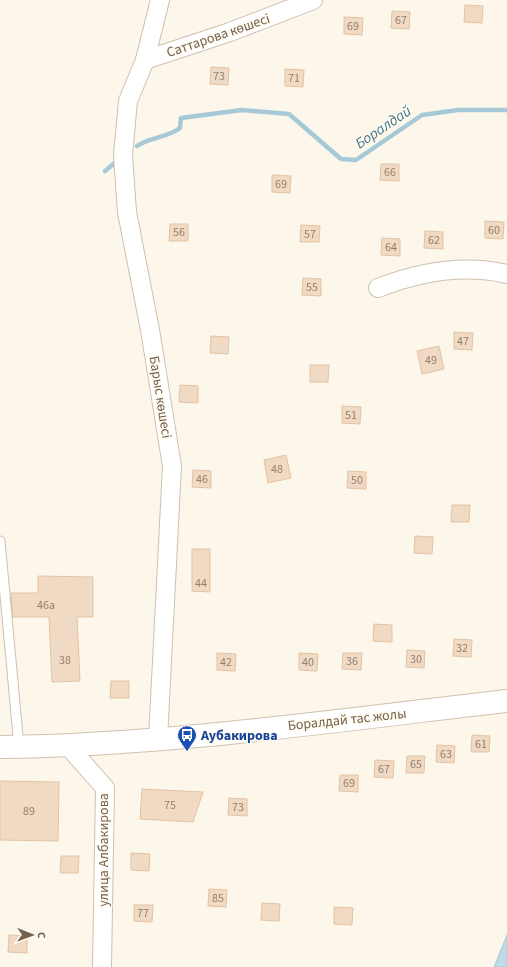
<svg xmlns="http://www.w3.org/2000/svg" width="507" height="967" viewBox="0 0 507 967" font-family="'Source Sans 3',sans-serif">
  <rect width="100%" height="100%" fill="#fcf7ea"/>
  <polygon fill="#bfdbe5" stroke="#a6c9d7" points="507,935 507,967 494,967"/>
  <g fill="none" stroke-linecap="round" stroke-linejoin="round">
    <g stroke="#a6c9d7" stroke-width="4.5">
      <path d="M 137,146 C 150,137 167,138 180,128 L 181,118 L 242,110 L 289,114 L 341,159 L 356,160 L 422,115 L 458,110 L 507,110"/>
      <polyline points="105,171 117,161"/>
    </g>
  </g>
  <g fill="#f0dac3" stroke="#e2c3a4">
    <polygon points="465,5 483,6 482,23 464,22"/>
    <polygon points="392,11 410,12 409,29 391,28"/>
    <polygon points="344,17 363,18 362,35 344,34"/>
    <polygon points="211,67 229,68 228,85 210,84"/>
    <polygon points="285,69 304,70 303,87 285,86"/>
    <polygon points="381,164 399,164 399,181 380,180"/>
    <polygon points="272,175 291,176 290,193 272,192"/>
    <polygon points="485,221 504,222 503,239 485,238"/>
    <polygon points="170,224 188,224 188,241 169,241"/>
    <polygon points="301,225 320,226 319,242 300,242"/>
    <polygon points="425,231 443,232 443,249 424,248"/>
    <polygon points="382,238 400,239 400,256 381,255"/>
    <polygon points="303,278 321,279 321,296 302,295"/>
    <polygon points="454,332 473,333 472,350 454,349"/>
    <polygon points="211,336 229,337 228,354 210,353"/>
    <polygon points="439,346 444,369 422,374 417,351"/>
    <polygon points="310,365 329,365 328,382 310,382"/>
    <polygon points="180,385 198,386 198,403 179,402"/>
    <polygon points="342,406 361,407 360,424 342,423"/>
    <polygon points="286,455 291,478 268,483 264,460"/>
    <polygon points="193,470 211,471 211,488 192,487"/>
    <polygon points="348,471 366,472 366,489 347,488"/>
    <polygon points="452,505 470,505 469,522 451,522"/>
    <polygon points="415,536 433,537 432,554 414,553"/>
    <polygon points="192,549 210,549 210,592 192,591"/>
    <polygon points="38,576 93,577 93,617 77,617 80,681 52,682 49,617 13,617 11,593 38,593"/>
    <polygon points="374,624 392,625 392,642 373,641"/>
    <polygon points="454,639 472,640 471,657 453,656"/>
    <polygon points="407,650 425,651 424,668 406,667"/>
    <polygon points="217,653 236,654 235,671 217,670"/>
    <polygon points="299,653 318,654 317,671 299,670"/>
    <polygon points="343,653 362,653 361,670 342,669"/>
    <polygon points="111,681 129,681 129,698 110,698"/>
    <polygon points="472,735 490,736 489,752 471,752"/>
    <polygon points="437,745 455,746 454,763 436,762"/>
    <polygon points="407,756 425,756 424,773 406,773"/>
    <polygon points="375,760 394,761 393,778 374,777"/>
    <polygon points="340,775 358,775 358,792 339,791"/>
    <polygon points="0,781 59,782 58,841 0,840"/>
    <polygon points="142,789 203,792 193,822 140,819"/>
    <polygon points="229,798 247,799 247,816 228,815"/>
    <polygon points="131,853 150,854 149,871 131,870"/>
    <polygon points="61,856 79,856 78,873 60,873"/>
    <polygon points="209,889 227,890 226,907 208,906"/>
    <polygon points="262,903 280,904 279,921 261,920"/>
    <polygon points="134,905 153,905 152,922 134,921"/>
    <polygon points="334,907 353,908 352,925 334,924"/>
    <polygon points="9,935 27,936 27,953 8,952"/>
  </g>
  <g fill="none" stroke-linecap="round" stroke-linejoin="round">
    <g stroke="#cec0b0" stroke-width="11">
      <polyline id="lane" points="0,541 19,747"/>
    </g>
    <g stroke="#cec0b0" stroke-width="20">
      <g id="street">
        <polyline points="145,60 230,32 313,0"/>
        <path d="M 378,288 C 419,272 464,264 507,274"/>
        <polyline points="158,739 172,466 150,330 127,212 123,155 128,101 145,60 160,0"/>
        <polyline points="68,746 105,788 102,967"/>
      </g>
    </g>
    <g stroke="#d0c1ae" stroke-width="24">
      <path id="secondary" d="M 0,747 C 169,745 339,720 507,701"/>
    </g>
    <use href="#lane" stroke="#fff" stroke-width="9"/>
    <use href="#street" stroke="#fff" stroke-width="18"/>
    <use href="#secondary" stroke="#fff" stroke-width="22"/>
  </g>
  <defs>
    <g id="bus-pin" transform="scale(1)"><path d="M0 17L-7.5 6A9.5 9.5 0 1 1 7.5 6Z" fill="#1a4fb4" stroke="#fefbf1"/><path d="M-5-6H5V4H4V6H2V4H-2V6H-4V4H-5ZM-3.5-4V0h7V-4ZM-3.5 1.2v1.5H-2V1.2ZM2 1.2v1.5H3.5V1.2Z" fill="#fff"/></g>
  </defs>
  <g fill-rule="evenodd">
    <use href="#bus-pin" x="187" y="735"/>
  </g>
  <g text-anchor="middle" stroke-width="3" stroke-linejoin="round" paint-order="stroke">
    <g font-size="12" fill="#947f6b">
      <text x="401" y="24">67</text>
      <text x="353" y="30">69</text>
      <text x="219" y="80">73</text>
      <text x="294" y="82">71</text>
      <text x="390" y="176">66</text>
      <text x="281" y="188">69</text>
      <text x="494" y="234">60</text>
      <text x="179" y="236">56</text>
      <text x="310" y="238">57</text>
      <text x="434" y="244">62</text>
      <text x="391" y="251">64</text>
      <text x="312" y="291">55</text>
      <text x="463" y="345">47</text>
      <text x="431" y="364">49</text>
      <text x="351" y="419">51</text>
      <text x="277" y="473">48</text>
      <text x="202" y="483">46</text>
      <text x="357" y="484">50</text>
      <text x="201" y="587">44</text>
      <text x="46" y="609">46а</text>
      <text x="462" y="652">32</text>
      <text x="416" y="663">30</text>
      <text x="65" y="664">38</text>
      <text x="352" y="665">36</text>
      <text x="226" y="666">42</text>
      <text x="308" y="666">40</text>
      <text x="481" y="748">61</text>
      <text x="446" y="758">63</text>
      <text x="416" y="768">65</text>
      <text x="384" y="773">67</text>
      <text x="349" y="787">69</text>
      <text x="170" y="809">75</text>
      <text x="238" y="811">73</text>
      <text x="29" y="815">89</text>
      <text x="218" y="902">85</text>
      <text x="143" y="917">77</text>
    </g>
    <g font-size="14" fill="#76614e" stroke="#fefbf1">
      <text transform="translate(218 35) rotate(-19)" y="5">Саттарова көшесі</text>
      <text transform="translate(161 397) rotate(81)" y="5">Барыс көшесі</text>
      <text transform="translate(347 719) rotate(-6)" y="5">Боралдай тас жолы</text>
      <text transform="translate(103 850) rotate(-90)" y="5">улица Албакирова</text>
    </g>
    <g font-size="14" font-weight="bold" fill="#164399" stroke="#fefbf1" text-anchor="start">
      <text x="201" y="740">Аубакирова</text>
    </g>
    <g font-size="15" font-style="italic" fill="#487688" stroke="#fefbf1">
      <text transform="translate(383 127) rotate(-34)" y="5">Боралдай</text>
    </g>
  </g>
  <g transform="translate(32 935) rotate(91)" stroke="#fefbf1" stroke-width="3" paint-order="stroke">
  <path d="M0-3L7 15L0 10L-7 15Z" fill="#76614e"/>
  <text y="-6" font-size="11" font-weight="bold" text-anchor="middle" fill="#76614e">С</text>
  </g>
</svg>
